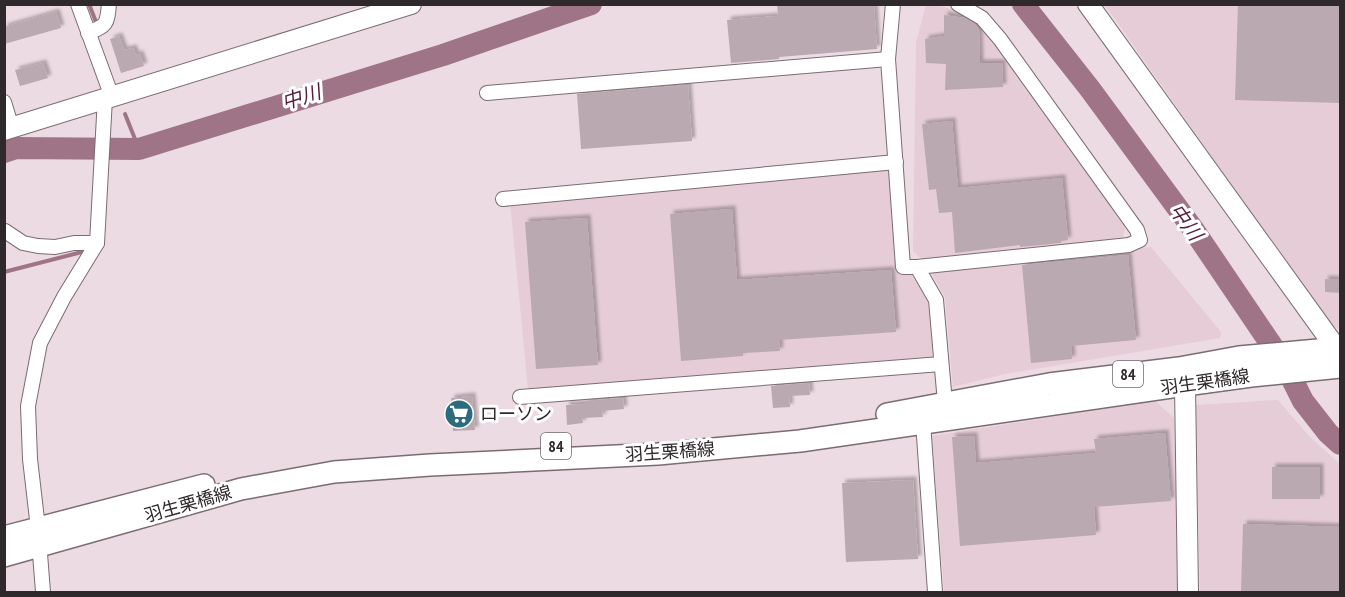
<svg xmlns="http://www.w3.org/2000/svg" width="1345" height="597" viewBox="0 0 1345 597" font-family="'PT Sans Narrow','Noto Sans JP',sans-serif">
  <defs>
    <filter id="shadow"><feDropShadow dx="3.5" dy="-3.5" stdDeviation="1.5" flood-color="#0004"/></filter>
  </defs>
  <rect width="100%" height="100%" fill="#ecdbe2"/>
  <g fill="#e5ccd7">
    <polygon points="926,5 936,5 962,12 978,23 995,41 1125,228 1122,240 923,260 913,251 916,42"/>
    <polygon points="1105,5 1340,5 1340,329 1330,325"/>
    <polygon points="889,169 899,273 911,275 928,299 933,357 528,389 510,202"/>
    <polygon points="1151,247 1221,332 1220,338 1005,374 953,387 945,297 930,271"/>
    <polygon points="1278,400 1309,436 1340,464 1340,592 1200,592 1196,405"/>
    <polygon points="1155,401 1174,418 1179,592 944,592 932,436"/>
  </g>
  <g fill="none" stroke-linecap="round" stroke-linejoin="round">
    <g stroke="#a07487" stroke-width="4">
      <polyline points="89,4 96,22"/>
      <polyline points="125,114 139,149"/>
      <polyline points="4,272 82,252"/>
    </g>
    <g stroke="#a07487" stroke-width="22">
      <polyline points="1023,4 1090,89 1193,229 1285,365 1303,401 1328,433 1340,444"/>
      <polyline points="4,152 16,148 139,149 443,55 591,4"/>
    </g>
  </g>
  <g fill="#baa9b0" filter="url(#shadow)">
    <polygon points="777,4 874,4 877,49 779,57 779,59 731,63 727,20 778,16"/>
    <polygon points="1238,4 1341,4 1341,103 1235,100"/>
    <polygon points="56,12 61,28 4,44 4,27"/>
    <polygon points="944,15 965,18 974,23 979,30 980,63 1002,63 1003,87 945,90 946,64 926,63 925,39 944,36"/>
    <polygon points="119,36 124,50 133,48 136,55 140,54 144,66 121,73 110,39"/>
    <polygon points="43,63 48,78 20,86 15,70"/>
    <polygon points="688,85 692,141 581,149 577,94"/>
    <polygon points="952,121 958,188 1062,178 1068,240 1061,241 1061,243 1020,247 1020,245 955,253 952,212 939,213 936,189 929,190 922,124"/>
    <polygon points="732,209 737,280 891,270 896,332 779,340 780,351 743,353 743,356 681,361 670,214"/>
    <polygon points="587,218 598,365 536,369 525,222"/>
    <polygon points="1128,255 1136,340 1071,346 1072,359 1031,363 1022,265"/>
    <polygon points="1325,279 1341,280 1341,293 1325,292"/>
    <polygon points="809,383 810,395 789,396 790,407 773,408 771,386"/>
    <polygon points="472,396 475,430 453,431 451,398"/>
    <polygon points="623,398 624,409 602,411 603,417 582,418 583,423 567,425 566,405 584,404 584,401"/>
    <polygon points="1165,433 1171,501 1094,507 1096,535 960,546 952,437 974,436 976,463 1096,453 1094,439"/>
    <rect x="1272" y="467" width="48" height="32"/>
    <polygon points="913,480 918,559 846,562 842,483"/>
    <polygon points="1243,524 1341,527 1341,592 1241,592"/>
  </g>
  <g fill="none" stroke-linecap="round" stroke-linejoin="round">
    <g stroke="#7b6c72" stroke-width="16">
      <g id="street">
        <polyline points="78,4 112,97"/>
        <polyline points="893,4 888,59 903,267 917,267 936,300 945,403"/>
        <path d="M 88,33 C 107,25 107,25 109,4"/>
        <polyline points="487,93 888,59"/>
        <polyline points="4,102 12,128"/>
        <polyline points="503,199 896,162"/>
        <polyline points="5,231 23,243 38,246 55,247 74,243 97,243"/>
        <polyline points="917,267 1129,245 1140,240 1137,230 1000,39 982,18 958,4"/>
        <polyline points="520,397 941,364"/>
        <polyline points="923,422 935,592"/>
        <polyline points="43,592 38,528 30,459 28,406 40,343 64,297 97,243 105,98"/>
      </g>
    </g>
    <g stroke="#7b6c72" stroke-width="22">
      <g id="secondary">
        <polyline points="1088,4 1336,348"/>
        <polyline points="4,130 411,4"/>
        <polyline points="1180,370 1185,385 1188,592"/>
      </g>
    </g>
    <g stroke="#7b6c72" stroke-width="24">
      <g id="primary">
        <polyline points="887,414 1049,384 1179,368 1239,357 1340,348"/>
        <polyline points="4,537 204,485"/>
        <polyline points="4,556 241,489 334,472 430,465 658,454 800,441 1185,385 1251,376 1340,367"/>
      </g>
    </g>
    <use href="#street" stroke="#fff" stroke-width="14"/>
    <use href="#secondary" stroke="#fff" stroke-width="20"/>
    <use href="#primary" stroke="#fff" stroke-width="21"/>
  </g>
  <defs>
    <g id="supermarket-disc" transform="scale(1.5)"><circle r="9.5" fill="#2c6a80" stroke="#fff"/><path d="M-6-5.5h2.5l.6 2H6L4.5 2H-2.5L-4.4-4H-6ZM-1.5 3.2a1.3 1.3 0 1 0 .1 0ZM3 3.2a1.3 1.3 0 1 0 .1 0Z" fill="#fff"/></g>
  </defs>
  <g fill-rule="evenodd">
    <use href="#supermarket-disc" x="459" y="414"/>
  </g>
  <g text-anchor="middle" stroke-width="6" stroke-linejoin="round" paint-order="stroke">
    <g fill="#fff" stroke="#6d696b" stroke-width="1.5">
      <rect x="1113" y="361" width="30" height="26" rx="4.5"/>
      <rect x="541" y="433" width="30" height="26" rx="4.5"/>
    </g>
    <g font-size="16" font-weight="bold" fill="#2f292c">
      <text x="1128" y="380">84</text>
      <text x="556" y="452">84</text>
    </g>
    <g font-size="18" fill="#2f292c" stroke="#fff">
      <text transform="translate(1205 382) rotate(-8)" y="6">羽生栗橋線</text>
      <text transform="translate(670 452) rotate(-4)" y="6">羽生栗橋線</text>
      <text transform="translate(188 504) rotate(-16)" y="6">羽生栗橋線</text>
    </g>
    <g font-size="18" fill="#2f292c" stroke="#fff" text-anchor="start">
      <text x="480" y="420">ローソン</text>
    </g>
    <g font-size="20" font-style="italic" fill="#551d3b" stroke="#fff">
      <text transform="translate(301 97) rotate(-18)" y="7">中川</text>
      <text transform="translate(1186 222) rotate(54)" y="7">中川</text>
    </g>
  </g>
  <rect width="1345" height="597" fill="none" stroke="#2f292c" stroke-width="12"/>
</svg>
